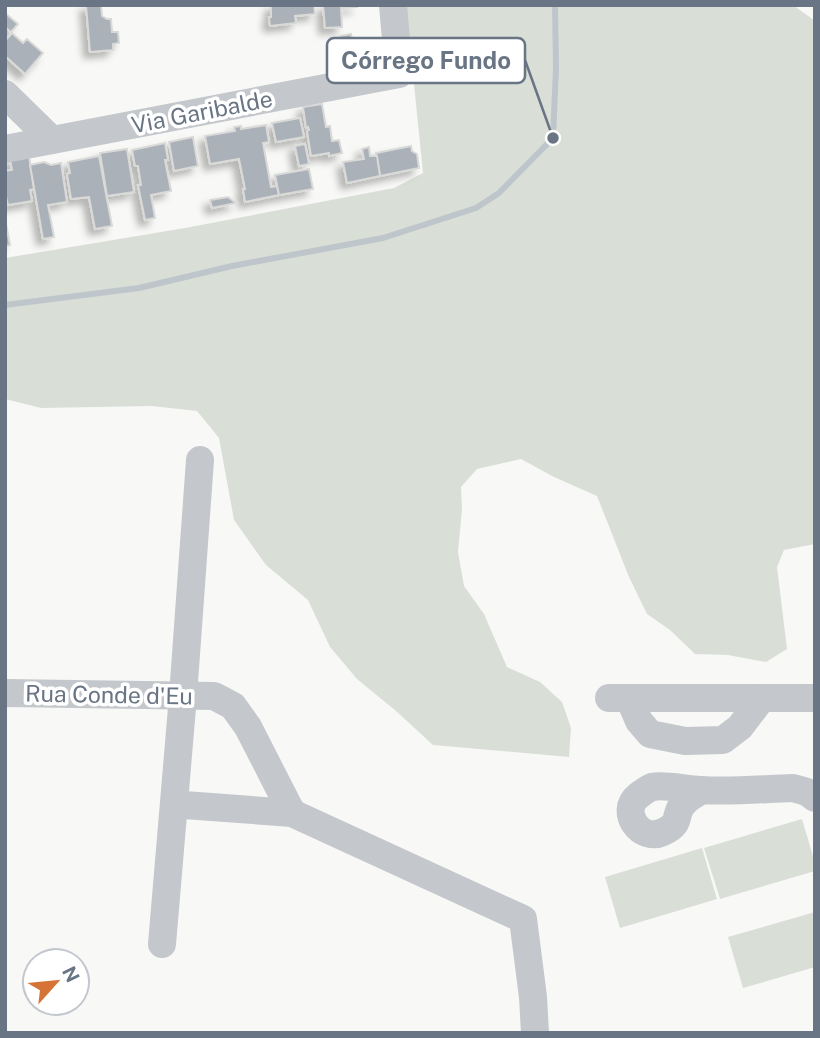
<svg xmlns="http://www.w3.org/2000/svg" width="820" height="1038" viewBox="0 0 820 1038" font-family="'Public Sans',sans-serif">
  <defs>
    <filter id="shadow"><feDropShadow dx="-6" dy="6" stdDeviation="3.5" flood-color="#0004"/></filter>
  </defs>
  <rect width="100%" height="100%" fill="#f8f8f6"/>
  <g fill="#d9dfd7">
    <polygon points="406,5 793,5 815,21 815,544 784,550 777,567 787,649 766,662 728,655 695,654 670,630 647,614 629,577 597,496 554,477 521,459 477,469 461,487 462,509 458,552 464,586 484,614 507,667 540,682 562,702 571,728 569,757 433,745 396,711 357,679 330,647 308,600 266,565 234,520 219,438 197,411 152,406 41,408 5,399 5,258 185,228 394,188 423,173"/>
    <polygon points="802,819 815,863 815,871 720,899 704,848"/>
    <polygon points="702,848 717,899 620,928 605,877"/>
    <polygon points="815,912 815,967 743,988 728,937"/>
  </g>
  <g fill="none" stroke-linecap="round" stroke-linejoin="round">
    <polyline stroke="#bec6cb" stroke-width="6" points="5,305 139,288 232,266 383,238 476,208 499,193 553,138 556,68 555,5"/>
  </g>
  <g fill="#abb1b8" stroke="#d9dad8" stroke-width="2" filter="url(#shadow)">
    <polygon points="86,5 101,5 102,16 107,19 111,19 112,32 118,32 119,43 113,44 113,50 90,52"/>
    <polygon points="271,5 314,5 315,14 295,16 296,23 270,26 269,17 271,17"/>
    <polygon points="323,5 357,5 357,7 341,8 342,27 325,28"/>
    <polygon points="5,13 18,24 11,32 5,27"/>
    <polygon points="12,33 23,43 27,39 43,53 25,74 5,56 5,41"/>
    <polygon points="351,34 353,46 374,43 375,48 370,55 345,59 340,36"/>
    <polygon points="322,104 326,127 330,126 332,141 339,140 342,153 329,156 329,153 311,156 307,131 309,130 308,127 306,128 303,107"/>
    <polygon points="300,118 304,137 276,142 272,123"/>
    <polygon points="266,125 269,142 263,143 271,187 277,186 279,195 245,202 243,189 245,189 239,159 210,164 205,136 235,131 234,127 241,126 241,129"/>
    <polygon points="193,137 198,166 174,171 169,142"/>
    <polygon points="165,143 168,160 165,160 171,191 151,195 155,218 145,220 138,185 141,185 138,166 135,166 132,150"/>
    <polygon points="305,144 309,164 299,166 295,146"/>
    <polygon points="411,146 412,151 417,154 419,168 380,176 376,153"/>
    <polygon points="369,147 370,156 377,156 380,176 347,183 343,162 364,159 362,149"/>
    <polygon points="127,149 134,192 107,196 100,153"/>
    <polygon points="29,156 34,189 30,190 32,201 8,205 5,193 5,171 12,170 10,159"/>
    <polygon points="99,156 112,226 95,229 89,197 71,199 67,174 70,173 68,162"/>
    <polygon points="44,162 51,165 61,163 67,202 48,205 54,237 43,239 30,165"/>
    <polygon points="309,169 313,189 279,195 275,175"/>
    <polygon points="228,197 236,203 212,208 210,200"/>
    <polygon points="5,219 10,245 5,246"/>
  </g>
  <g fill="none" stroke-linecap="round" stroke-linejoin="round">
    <g stroke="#c4c7cb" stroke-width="28">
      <polyline points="5,94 52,140"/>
      <polyline points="5,149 399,74 393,5"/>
      <polyline points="5,693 214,696 233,706 248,727 292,813"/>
      <polyline points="609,698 815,698"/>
      <polyline points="629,698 639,721 650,734 685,741 723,740 740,727 762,698"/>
      <path d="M 702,790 C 696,794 688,798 684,803 C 673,813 683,824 663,832 C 640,843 619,811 638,796 C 642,793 647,789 652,787 C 665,784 687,790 701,790 C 731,792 762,789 793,788 L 807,792 L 815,798"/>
      <polyline points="184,805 292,813 523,919 533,997 535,1033"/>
      <polyline points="162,944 183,696 200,460"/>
    </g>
  </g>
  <g text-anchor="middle" stroke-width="7" stroke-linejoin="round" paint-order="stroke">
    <g font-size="23" fill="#697484" stroke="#fff">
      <text transform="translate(202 112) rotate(-11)" y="8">Via Garibalde</text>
      <text transform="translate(109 695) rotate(1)" y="8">Rua Conde d'Eu</text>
    </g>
  </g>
  <path fill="none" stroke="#697484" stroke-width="2.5" d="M553 138L525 60"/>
  <circle fill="#697484" stroke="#fff" stroke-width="2.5" cx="553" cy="138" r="7"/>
  <rect fill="#fff" stroke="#697484" stroke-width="2.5" x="327" y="38" width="198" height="45" rx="7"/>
  <g font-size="24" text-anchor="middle" font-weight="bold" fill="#697484">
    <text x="426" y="69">Córrego Fundo</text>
  </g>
  <rect width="820" height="1038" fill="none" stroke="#697484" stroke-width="14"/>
  <g transform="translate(56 982) rotate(63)"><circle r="33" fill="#ffffff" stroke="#c3c7ce" stroke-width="2"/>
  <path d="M0-5L12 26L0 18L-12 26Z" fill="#d67438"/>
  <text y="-10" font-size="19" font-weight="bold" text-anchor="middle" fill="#697484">N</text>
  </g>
</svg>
